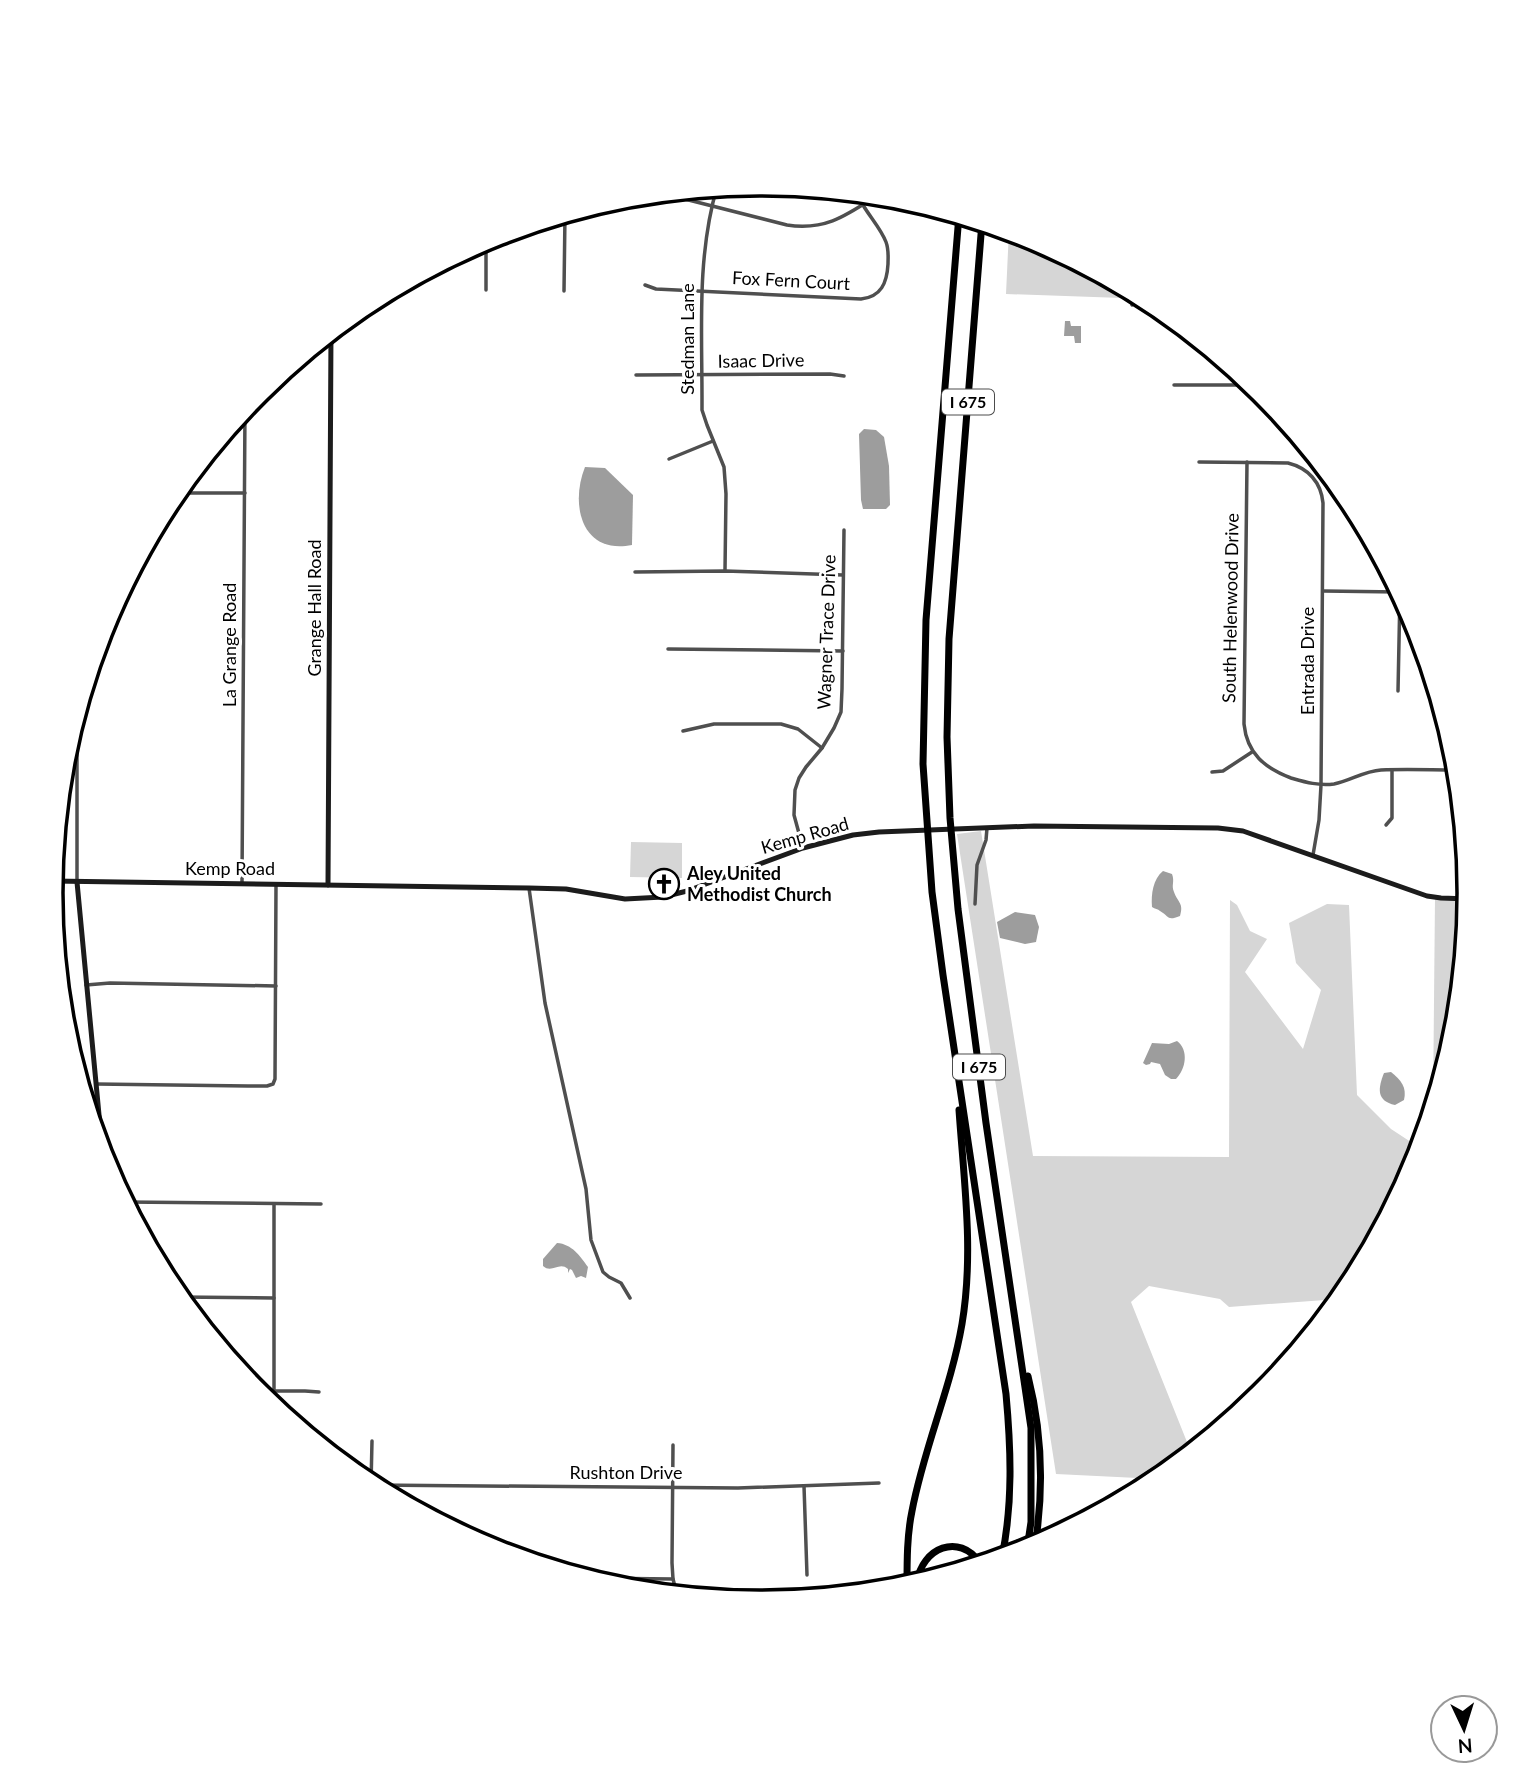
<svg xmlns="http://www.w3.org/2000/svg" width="1520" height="1785" viewBox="0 0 1520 1785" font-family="Lato,sans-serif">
  <rect width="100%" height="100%" fill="#fff"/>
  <g fill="#d6d6d6">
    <polygon points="1009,230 1032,237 1136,293 1130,304 1122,298 1006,294"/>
    <polygon points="981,831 1033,1156 1229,1157 1230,900 1237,905 1250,931 1267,939 1245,972 1303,1049 1321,990 1296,963 1289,923 1327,904 1349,905 1357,1095 1391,1129 1420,1148 1415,1164 1349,1287 1339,1299 1229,1307 1220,1299 1149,1286 1131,1302 1191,1452 1158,1479 1056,1474 957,834"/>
    <polygon points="631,842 682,843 682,878 630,877"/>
    <polygon points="1435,898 1469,899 1456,1031 1433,1105"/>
  </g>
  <g fill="#9d9d9d">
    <polygon points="1065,321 1070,321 1071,326 1081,326 1081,343 1075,343 1074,336 1064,336"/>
    <polygon points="864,429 876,430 884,437 889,466 890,505 886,509 863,509 861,500 859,434"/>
    <path d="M 585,467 L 605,468 L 633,495 L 632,545 C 581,555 570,504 585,467 Z"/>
    <path d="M 1163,871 L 1172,874 C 1175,882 1171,885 1174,892 C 1178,903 1184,903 1180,916 C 1167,921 1170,917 1160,911 C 1158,909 1155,909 1152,907 C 1151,894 1153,879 1163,871 Z"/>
    <polygon points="1015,912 1035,915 1039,927 1036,942 1025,944 1000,938 997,922"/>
    <path d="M 1177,1041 C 1189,1050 1186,1069 1176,1079 L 1171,1079 L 1165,1075 L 1160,1064 L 1151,1062 L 1150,1064 L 1146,1065 L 1143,1063 L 1152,1043 L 1169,1044 Z"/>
    <path d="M 1391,1072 C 1401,1080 1407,1087 1404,1100 L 1395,1105 C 1376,1101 1378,1088 1384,1073 Z"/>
    <path d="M 557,1243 C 572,1244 580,1256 588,1267 L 586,1278 L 581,1276 L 576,1278 L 572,1270 L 570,1269 L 568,1273 L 568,1269 C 559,1261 552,1274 543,1266 L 543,1259 Z"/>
  </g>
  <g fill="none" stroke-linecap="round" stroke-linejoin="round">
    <g stroke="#4f4f4f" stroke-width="3.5">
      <path d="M 717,187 C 697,256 702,327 702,398 L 702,410 L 707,425 L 724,467 L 726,494 L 725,571"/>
      <path d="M 661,193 L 787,225 C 826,231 847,215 878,195"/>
      <path d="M 645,285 L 656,289 L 861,299 C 881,297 887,283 888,264 C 888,257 889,250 886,242 C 881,229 870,217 863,205"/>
      <polyline points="486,290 486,239"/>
      <polyline points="564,291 565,214"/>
      <polyline points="1132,305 1138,294"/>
      <polyline points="636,375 830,374 844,376"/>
      <polyline points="1174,385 1254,385"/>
      <polyline points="669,459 713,441"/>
      <path d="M 1199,462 L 1288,463 C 1308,468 1321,482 1323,503 L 1321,785 L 1319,820 L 1313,855"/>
      <path d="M 1247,462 L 1244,724 C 1247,754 1265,768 1291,778 C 1305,782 1318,786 1334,784 C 1350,781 1364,771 1381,770 C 1406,769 1432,770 1457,770"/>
      <polyline points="175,493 245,493"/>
      <polyline points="635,572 725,571 843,575"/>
      <polyline points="1323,591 1399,592"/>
      <polyline points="668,649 843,651"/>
      <polyline points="1398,691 1400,592"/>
      <polyline points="683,731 714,724 781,724 798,729 822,748"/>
      <polyline points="1212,772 1223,771 1252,752"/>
      <polyline points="1386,825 1392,818 1392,770"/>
      <polyline points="803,848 794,815 795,790 799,778 806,767 822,748 834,728 841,712 842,689 844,530"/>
      <polyline points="77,882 77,713"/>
      <polyline points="242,883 245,407"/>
      <polyline points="529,888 545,1003 586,1189 591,1240 603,1272 609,1277 621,1283 630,1298"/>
      <polyline points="975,904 977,865 986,840 987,828"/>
      <polyline points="86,985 110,983 276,986"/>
      <polyline points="72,1057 75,1057"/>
      <polyline points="96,1084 248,1086 267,1086 273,1084 275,1079 276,885"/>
      <polyline points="125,1202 321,1204"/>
      <polyline points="179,1297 274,1298"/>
      <polyline points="256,1391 305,1391 319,1392"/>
      <polyline points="274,1391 274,1204"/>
      <polyline points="673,1445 672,1563 673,1579 677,1594"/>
      <polyline points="371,1485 372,1441"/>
      <polyline points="372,1485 738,1488 879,1483"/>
      <polyline points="804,1486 807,1575"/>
      <polyline points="588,1578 673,1579"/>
    </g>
    <g stroke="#1c1c1c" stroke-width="5">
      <polyline points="52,881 529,888 566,889 625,899 663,897 687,891 803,848 853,835 879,832 1034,826 1218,828 1243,831 1427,896 1441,898 1469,899"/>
      <polyline points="77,882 103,1157"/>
      <polyline points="328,885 331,331"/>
    </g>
    <g stroke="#000" stroke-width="7">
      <path d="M 959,215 L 926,620 L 923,764 L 932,892 L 943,975 L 1006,1394 C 1011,1449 1013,1503 1002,1557"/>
      <polyline points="982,222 949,639 947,737 950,818 958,909 986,1123 1031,1428 1031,1522 1027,1549"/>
      <path d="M 1028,1376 C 1042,1431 1044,1489 1035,1546"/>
      <path d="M 917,1582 C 922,1548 959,1532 980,1563"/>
      <path d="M 907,1585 C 907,1561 907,1535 912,1511 C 924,1447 951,1388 962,1324 C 974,1253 964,1182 959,1110"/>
    </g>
  </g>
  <defs>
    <g id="church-ring" transform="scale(1.575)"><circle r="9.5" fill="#fff" stroke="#000" stroke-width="1.5"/><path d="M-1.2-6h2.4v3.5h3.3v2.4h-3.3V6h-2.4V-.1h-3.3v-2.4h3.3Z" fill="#000"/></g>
  </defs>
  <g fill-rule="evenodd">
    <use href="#church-ring" x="664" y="884"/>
  </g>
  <g text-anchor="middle" stroke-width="6" stroke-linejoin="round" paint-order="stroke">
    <g fill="#fff" stroke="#4c4c4c" stroke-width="2">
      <rect x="942" y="389.5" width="52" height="25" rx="5"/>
      <rect x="953" y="1054.5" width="52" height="25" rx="5"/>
    </g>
    <g font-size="16" font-weight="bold" fill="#000">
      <text x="968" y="408">I 675</text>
      <text x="979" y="1073">I 675</text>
    </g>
    <g font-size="18" fill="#000" stroke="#fff">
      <text transform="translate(791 281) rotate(3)" y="6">Fox Fern Court</text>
      <text transform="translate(688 339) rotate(-90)" y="6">Stedman Lane</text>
      <text transform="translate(761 361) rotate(-1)" y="6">Isaac Drive</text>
      <text transform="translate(315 608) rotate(-90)" y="6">Grange Hall Road</text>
      <text transform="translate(1231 608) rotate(-89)" y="6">South Helenwood Drive</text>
      <text transform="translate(827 632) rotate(-88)" y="6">Wagner Trace Drive</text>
      <text transform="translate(230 645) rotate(-90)" y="6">La Grange Road</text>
      <text transform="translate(1308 661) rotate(-90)" y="6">Entrada Drive</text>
      <text transform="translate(805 836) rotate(-16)" y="6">Kemp Road</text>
      <text x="230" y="875">Kemp Road</text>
      <text x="626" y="1479">Rushton Drive</text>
    </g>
    <g font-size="18" font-weight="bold" fill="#000" stroke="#fff" text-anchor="start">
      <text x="687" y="880">Aley United<tspan x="687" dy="21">Methodist Church</tspan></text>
    </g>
  </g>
  <path d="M0 0H1520V1785H0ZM63 893a697 697 0 1 1 1394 0a697 697 0 1 1-1394 0Z" fill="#fff" fill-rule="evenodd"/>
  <path fill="none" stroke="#000" stroke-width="3.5" d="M63 893a697 697 0 1 1 1394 0a697 697 0 1 1-1394 0Z"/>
  <g transform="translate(1464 1729) rotate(176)"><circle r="33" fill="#ffffff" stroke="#999999" stroke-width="2"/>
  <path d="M0-5L12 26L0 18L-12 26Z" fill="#000000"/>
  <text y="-10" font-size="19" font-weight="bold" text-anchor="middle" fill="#000000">N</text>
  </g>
</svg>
